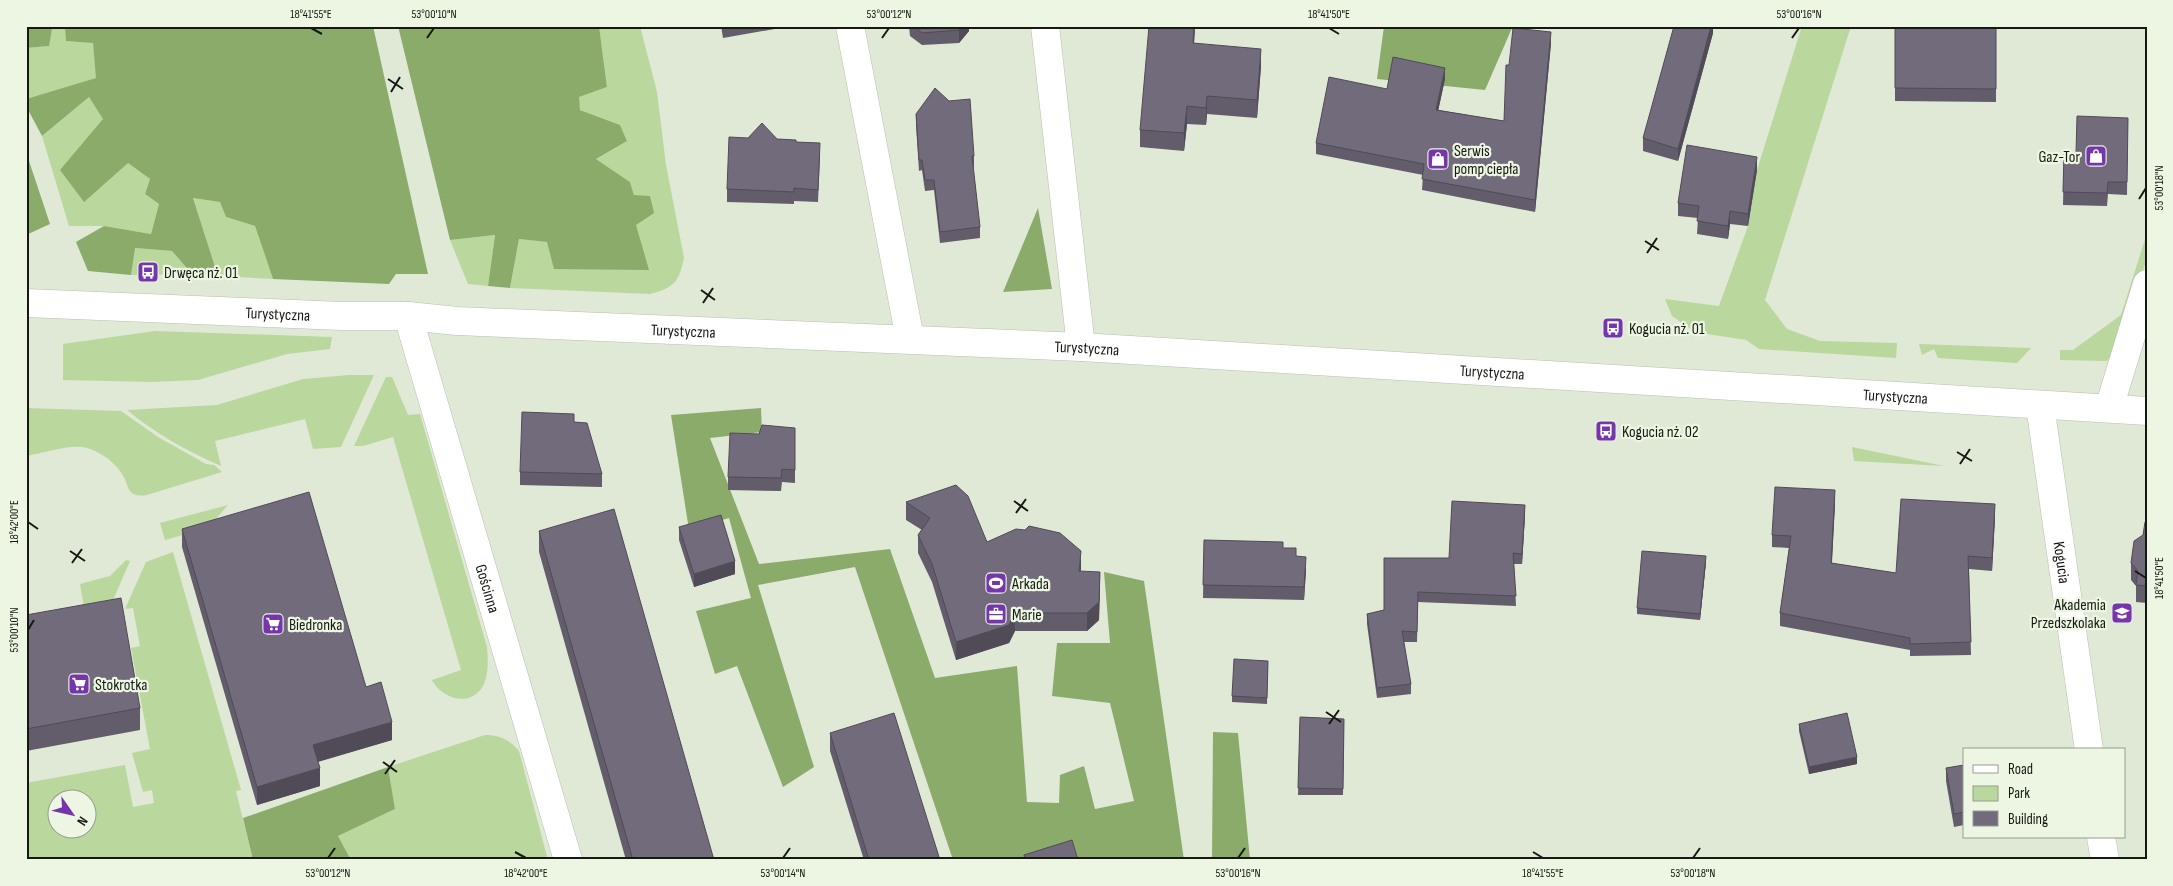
<svg xmlns="http://www.w3.org/2000/svg" width="2173" height="886" viewBox="0 0 2173 886" font-family="'Sofia Sans Condensed',sans-serif">
  <rect width="100%" height="100%" fill="#dfe9d6"/>
  <g fill="#bad79e" fill-rule="evenodd">
    <path d="M 599,26 L 640,26 L 657,92 L 666,165 L 684,258 C 679,282 674,288 650,294 L 510,288 L 519,239 L 547,242 L 636,224 L 634,195 L 630,182 L 596,159 L 627,141 L 620,125 L 580,110 L 578,97 L 607,87 Z"/>
    <polygon points="1802,26 1851,26 1765,300 1787,329 1820,341 1897,343 1896,358 1759,349 1746,340 1695,332 1672,316 1665,299 1719,306 1748,226 1757,170"/>
    <polygon points="52,29 65,29 66,41 93,42 97,78 26,99 26,48 48,46"/>
    <polygon points="89,97 104,119 128,163 150,179 145,194 159,204 151,234 104,226 69,226 42,136"/>
    <polygon points="193,198 221,202 226,217 255,226 273,279 218,276"/>
    <polygon points="2147,233 2147,258 2122,341 2107,361 2060,360 2060,350 2073,350 2121,315"/>
    <polygon points="495,235 488,286 468,284 450,240"/>
    <polygon points="134,248 172,251 192,274 131,275"/>
    <polygon points="155,331 332,337 330,349 287,354 198,380 151,382 63,380 63,344"/>
    <polygon points="1919,344 2031,348 2017,363 1938,358 1934,349 1922,355"/>
    <path d="M 349,375 L 374,375 L 341,447 L 313,449 L 305,419 L 215,441 L 221,466 C 187,451 156,434 127,410 L 217,405 L 303,379 Z"/>
    <path d="M 386,377 L 392,377 L 408,415 L 420,414 L 487,647 C 488,659 489,674 483,686 C 470,708 442,699 432,680 L 461,670 L 393,437 L 363,446 L 354,446 Z"/>
    <path d="M 26,408 L 121,411 L 158,437 L 206,464 L 214,465 L 222,472 L 147,495 C 142,496 136,496 132,493 C 128,490 127,484 125,479 C 117,463 101,451 83,447 C 68,445 42,453 26,456 Z"/>
    <polygon points="1852,447 1944,466 1854,461"/>
    <polygon points="228,505 208,528 165,540 160,523"/>
    <path d="M 173,552 L 241,790 L 236,791 L 253,860 L 26,860 L 26,783 L 125,765 L 133,807 L 154,803 L 152,790 L 143,792 L 132,753 L 150,749 L 131,648 L 140,646 L 133,608 L 125,609 L 146,562 ZM 58,798 L 88,798 L 88,828 L 58,828 Z"/>
    <polygon points="126,560 130,561 114,598 111,603 85,613 80,584 110,576"/>
    <path d="M 485,735 C 500,735 510,740 519,751 L 548,860 L 351,860 L 338,836 L 395,809 L 388,767 Z"/>
    <polygon points="1277,857 1401,857 1401,860 1276,860"/>
  </g>
  <g fill="#8bab6b">
    <polygon points="26,26 373,26 428,274 396,274 389,284 273,279 255,226 226,217 220,202 193,198 218,276 192,274 172,251 135,248 131,275 88,271 76,242 104,226 151,234 159,204 145,194 150,179 128,163 84,202 60,170 103,119 89,97 42,136 26,106 26,99 96,78 93,43 66,41 65,29 52,29 49,46 26,48"/>
    <polygon points="398,26 599,26 607,87 579,97 580,110 620,125 627,141 596,159 630,182 634,195 650,196 654,213 636,225 649,270 554,269 547,242 519,239 510,288 488,286 495,235 450,240"/>
    <polygon points="1384,26 1501,26 1512,28 1485,90 1377,79"/>
    <polygon points="26,152 50,224 26,235"/>
    <polygon points="1038,208 1052,289 1003,292"/>
    <polygon points="761,408 762,432 710,438 759,564 890,549 935,678 1017,666 1027,802 1059,803 1060,775 1084,766 1095,809 1134,801 1110,703 1052,696 1057,643 1110,643 1104,572 1144,581 1184,860 953,860 855,567 758,585 814,767 783,787 737,666 715,674 696,611 751,598 729,518 689,530 671,415"/>
    <polygon points="1213,732 1238,733 1250,860 1212,860"/>
    <polygon points="388,767 395,809 338,836 351,860 253,860 243,818"/>
  </g>
  <g fill="none" stroke-linecap="round" stroke-linejoin="round">
    <g stroke="#b7c1af" stroke-width="29">
      <g id="minor">
        <polyline points="850,26 910,339"/>
        <polyline points="1045,26 1081,347"/>
        <path id="s1" d="M 408,316 L 568,860"/>
        <path id="s2" d="M 2040,405 L 2089,750"/>
        <polyline points="2109,408 2147,284"/>
        <polyline points="2101,837 2105,860"/>
      </g>
    </g>
    <g stroke="#b7c1af" stroke-width="29">
      <g id="major">
        <path id="s3" d="M 26,303 L 342,316 L 408,316 L 457,321 L 1081,347 L 2147,411"/>
      </g>
    </g>
    <use href="#minor" stroke="#fff" stroke-width="28"/>
    <use href="#major" stroke="#fff" stroke-width="28"/>
  </g>
  <g fill="#625c6b">
    <polygon points="721,26 786,26 786,27 723,38"/>
    <polygon points="909,26 969,26 969,31 959,43 922,45 910,36"/>
    <polygon points="1195,26 1194,43 1261,66 1257,118 1207,114 1206,125 1187,124 1184,151 1140,147 1140,130"/>
    <polygon points="1713,26 1713,33 1678,161 1643,151 1643,138"/>
    <polygon points="1895,26 1996,26 1996,102 1895,101"/>
    <polygon points="1551,43 1535,212 1422,190 1423,175 1316,154 1316,143 1387,89 1445,79 1438,110 1504,121 1509,65"/>
    <polygon points="916,114 974,156 974,167 973,167 980,227 980,238 940,243 934,190 925,191 922,170 919,171 916,125"/>
    <polygon points="2128,118 2127,195 2108,194 2107,206 2063,205 2064,153 2076,153"/>
    <polygon points="777,139 796,142 820,156 818,202 794,201 794,204 727,202 727,189"/>
    <polygon points="1757,170 1748,226 1730,224 1728,239 1697,234 1698,218 1678,216 1678,203"/>
    <polygon points="574,422 602,474 602,487 520,485 520,472"/>
    <polygon points="795,428 795,483 782,482 781,491 728,490 728,477 759,434"/>
    <polygon points="906,502 987,542 1081,571 1100,590 1099,620 1087,631 1015,631 1009,643 956,660 932,582 918,553 918,535 922,530 906,520"/>
    <polygon points="1835,503 1832,563 1896,573 1995,517 1992,571 1969,569 1971,655 1910,656 1910,650 1780,626 1780,613 1789,548 1772,547 1772,535"/>
    <polygon points="1525,515 1522,564 1514,564 1516,606 1418,602 1417,642 1404,642 1411,684 1411,694 1377,698 1367,624 1367,614 1384,610 1449,558"/>
    <polygon points="2147,522 2147,603 2136,602 2136,586 2131,580 2131,563 2143,535"/>
    <polygon points="679,527 735,574 694,587 679,540"/>
    <polygon points="182,529 366,687 392,740 318,762 320,786 257,805 182,547"/>
    <polygon points="539,531 714,860 626,860 539,552"/>
    <polygon points="1204,540 1283,548 1296,556 1306,569 1304,600 1203,598"/>
    <polygon points="1706,562 1700,620 1637,614 1637,608"/>
    <polygon points="26,615 140,708 140,730 26,751"/>
    <polygon points="1268,661 1267,704 1232,702 1232,696"/>
    <polygon points="1300,717 1344,719 1343,795 1298,795"/>
    <polygon points="1799,724 1857,764 1809,774 1799,731"/>
    <polygon points="830,733 940,860 864,860 830,751"/>
    <polygon points="1964,765 1964,825 1954,827 1946,781 1946,768"/>
  </g>
  <g fill="#504b57">
    <polygon points="962,26 969,26 969,31 959,43 959,30"/>
    <polygon points="1194,26 1195,26 1193,61 1193,43"/>
    <polygon points="1711,26 1713,26 1713,33 1678,161 1678,149"/>
    <polygon points="1551,32 1551,43 1535,212 1535,200"/>
    <polygon points="1261,49 1261,66 1257,118 1257,100"/>
    <polygon points="1445,68 1445,79 1436,121 1436,110"/>
    <polygon points="1207,96 1207,114 1206,125 1206,108"/>
    <polygon points="1187,106 1187,124 1184,151 1184,133"/>
    <polygon points="1757,157 1757,170 1748,226 1748,214"/>
    <polygon points="1730,211 1730,224 1728,239 1728,226"/>
    <polygon points="1835,490 1835,503 1831,576 1831,563"/>
    <polygon points="1995,504 1995,517 1992,571 1992,558"/>
    <polygon points="1525,505 1525,515 1522,564 1522,554"/>
    <polygon points="1081,551 1081,569 1079,589 1079,571"/>
    <polygon points="1706,556 1706,562 1700,620 1700,614"/>
    <polygon points="1306,557 1306,569 1304,600 1304,587"/>
    <polygon points="735,561 735,574 694,587 694,574"/>
    <polygon points="1100,572 1099,620 1087,631 1087,613"/>
    <polygon points="1015,613 1015,631 1009,643 956,660 956,642"/>
    <polygon points="392,722 392,740 313,763 313,745"/>
    <polygon points="1857,757 1857,764 1809,774 1809,767"/>
    <polygon points="320,768 320,786 257,805 257,787"/>
  </g>
  <g fill="#726b7c" stroke="#504b57">
    <polygon points="914,26 962,26 959,30 922,33"/>
    <polygon points="1149,26 1194,26 1193,43 1261,49 1257,100 1207,96 1206,108 1187,106 1184,133 1140,130"/>
    <polygon points="1674,26 1711,26 1678,149 1643,138"/>
    <polygon points="1895,26 1996,26 1996,89 1895,88"/>
    <polygon points="1513,28 1551,32 1535,200 1422,179 1424,164 1316,143 1329,77 1387,89 1393,57 1445,68 1436,110 1504,121 1506,65 1509,65"/>
    <polygon points="935,88 949,101 970,99 974,156 972,156 980,227 940,232 934,180 925,180 922,160 919,160 916,114"/>
    <polygon points="2077,116 2128,118 2127,182 2108,182 2107,193 2063,192 2064,153 2076,153"/>
    <polygon points="762,123 777,139 796,140 796,142 820,143 818,190 794,188 794,192 727,189 729,137 748,138"/>
    <polygon points="1687,145 1757,157 1748,214 1730,211 1728,226 1697,221 1699,206 1678,203"/>
    <polygon points="522,412 574,414 574,422 587,423 602,474 520,472"/>
    <polygon points="762,425 795,428 795,470 782,469 781,478 728,477 730,433 759,434"/>
    <polygon points="956,485 968,496 987,542 1016,529 1025,530 1029,526 1060,533 1081,551 1079,571 1100,572 1099,602 1087,613 1015,613 1009,625 956,642 932,564 918,535 930,518 906,502"/>
    <polygon points="1775,487 1835,490 1831,563 1896,573 1901,499 1995,504 1992,558 1968,556 1971,642 1910,644 1910,638 1780,613 1791,536 1772,535"/>
    <polygon points="309,492 366,687 381,682 392,722 313,745 320,768 257,787 182,529"/>
    <polygon points="1452,501 1525,505 1522,554 1513,553 1516,596 1418,592 1417,632 1402,631 1411,684 1377,688 1367,614 1384,610 1384,558 1449,558"/>
    <polygon points="614,509 714,860 633,860 539,531"/>
    <polygon points="721,515 735,561 694,574 679,527"/>
    <polygon points="2145,522 2147,522 2147,586 2136,585 2138,571 2131,563 2134,541 2143,535"/>
    <polygon points="1204,540 1283,542 1283,548 1296,548 1296,556 1306,557 1304,587 1203,585"/>
    <polygon points="1642,551 1706,556 1700,614 1637,608"/>
    <polygon points="121,598 140,708 26,729 26,615"/>
    <polygon points="1234,659 1268,661 1267,698 1232,696"/>
    <polygon points="894,713 940,860 869,860 830,733"/>
    <polygon points="1847,713 1857,757 1809,767 1799,724"/>
    <polygon points="1300,717 1344,719 1343,789 1298,788"/>
    <polygon points="1964,765 1964,812 1954,814 1946,768"/>
    <polygon points="1072,840 1078,860 1025,860 1024,855"/>
  </g>
  <path fill="none" stroke="#161912" stroke-width="2" d="M 311,28 L 322,34M 1329,28 L 1339,34M 427,38 L 434,28M 882,38 L 889,28M 1792,38 L 1799,28M 388,79 L 403,89M 391,92 L 400,77M 2139,199 L 2146,188M 1645,241 L 1659,250M 1647,253 L 1657,238M 701,290 L 715,300M 703,303 L 713,288M 1957,452 L 1972,461M 1960,464 L 1970,449M 1014,501 L 1028,511M 1016,513 L 1026,499M 28,522 L 38,529M 70,551 L 85,561M 72,563 L 82,549M 2135,571 L 2146,578M 28,630 L 34,620M 1326,712 L 1341,722M 1329,724 L 1339,710M 383,762 L 397,772M 385,774 L 395,760M 515,852 L 526,858M 1533,852 L 1543,858M 328,858 L 335,848M 783,858 L 790,848M 1238,858 L 1245,848M 1693,858 L 1700,848"/>
  <defs>
    <g id="shop-square" transform="scale(1.125)"><rect x="-9" y="-9" width="18" height="18" rx="4" fill="#7536ac" stroke="#ecf6e3"/><path d="M-5-2.5h2.3a2.7 3.5 0 0 1 5.4 0H5L5.5 6h-11ZM-1.5-2.5h3a1.5 2.3 0 0 0-3 0Z" fill="#fff"/></g>
    <g id="bus-square" transform="scale(1.125)"><rect x="-9" y="-9" width="18" height="18" rx="4" fill="#7536ac" stroke="#ecf6e3"/><path d="M-5-6H5V4H4V6H2V4H-2V6H-4V4H-5ZM-3.5-4V0h7V-4ZM-3.5 1.2v1.5H-2V1.2ZM2 1.2v1.5H3.5V1.2Z" fill="#fff"/></g>
    <g id="stadium-square" transform="scale(1.125)"><rect x="-9" y="-9" width="18" height="18" rx="4" fill="#7536ac" stroke="#ecf6e3"/><path d="M0-5a6.5 5 0 1 0 0 10a6.5 5 0 1 0 0-10ZM-3.5-1.8h7v3.6h-7Z" fill="#fff"/></g>
    <g id="school-square" transform="scale(1.125)"><rect x="-9" y="-9" width="18" height="18" rx="4" fill="#7536ac" stroke="#ecf6e3"/><path d="M0-5L7-2L0 1L-7-2ZM-4 1L0 2.5L4 1V4Q0 6-4 4Z" fill="#fff"/></g>
    <g id="office-square" transform="scale(1.125)"><rect x="-9" y="-9" width="18" height="18" rx="4" fill="#7536ac" stroke="#ecf6e3"/><path d="M-6-3h4V-5.5h4V-3h4V5H-6ZM-1-4.5V-3h2v-1.5ZM-6 0V1H6V0Z" fill="#fff"/></g>
    <g id="supermarket-square" transform="scale(1.125)"><rect x="-9" y="-9" width="18" height="18" rx="4" fill="#7536ac" stroke="#ecf6e3"/><path d="M-6-5.5h2.5l.6 2H6L4.5 2H-2.5L-4.4-4H-6ZM-1.5 3.2a1.3 1.3 0 1 0 .1 0ZM3 3.2a1.3 1.3 0 1 0 .1 0Z" fill="#fff"/></g>
  </defs>
  <g fill-rule="evenodd">
    <use href="#shop-square" x="2096" y="156"/>
    <use href="#shop-square" x="1438" y="159"/>
    <use href="#bus-square" x="148" y="272"/>
    <use href="#bus-square" x="1613" y="328"/>
    <use href="#bus-square" x="1606" y="431"/>
    <use href="#stadium-square" x="996" y="583"/>
    <use href="#school-square" x="2122" y="613"/>
    <use href="#office-square" x="996" y="614"/>
    <use href="#supermarket-square" x="273" y="624"/>
    <use href="#supermarket-square" x="79" y="684"/>
  </g>
  <g text-anchor="middle" stroke-width="4.5" stroke-linejoin="round" paint-order="stroke">
    <g font-size="16" fill="#161912" stroke="#ecf6e3" text-anchor="start">
      <text x="1454" y="156">Serwis<tspan x="1454" dy="18">pomp ciepła</tspan></text>
      <text x="2080" y="162" text-anchor="end">Gaz-Tor</text>
      <text x="164" y="278">Drwęca nż. 01</text>
      <text x="1629" y="334">Kogucia nż. 01</text>
      <text x="1622" y="437">Kogucia nż. 02</text>
      <text x="1012" y="589">Arkada</text>
      <text x="2106" y="610" text-anchor="end">Akademia<tspan x="2106" dy="18">Przedszkolaka</tspan></text>
      <text x="1012" y="620">Marie</text>
      <text x="289" y="630">Biedronka</text>
      <text x="95" y="690">Stokrotka</text>
    </g>
    <g font-size="16" fill="#161912" stroke="#ecf6e3">
      <text dy="6" stroke="none"><textPath href="#s3" startOffset="252">Turystyczna</textPath></text>
      <text dy="6" stroke="none"><textPath href="#s3" startOffset="658">Turystyczna</textPath></text>
      <text dy="6" stroke="none"><textPath href="#s3" startOffset="1062">Turystyczna</textPath></text>
      <text dy="6" stroke="none"><textPath href="#s3" startOffset="1468">Turystyczna</textPath></text>
      <text dy="6" stroke="none"><textPath href="#s3" startOffset="1872">Turystyczna</textPath></text>
      <text dy="6" stroke="none"><textPath href="#s2" startOffset="159">Kogucia</textPath></text>
      <text dy="6" stroke="none"><textPath href="#s1" startOffset="284">Gościnna</textPath></text>
    </g>
  </g>
  <rect width="2173" height="886" fill="none" stroke="#ecf6e3" stroke-width="55"/>
  <rect x="1963" y="748" width="162" height="90" fill="#ecf6e3" stroke="#969e8f"/>
  <rect x="1973" y="765" width="25" height="8" fill="#ffffff" stroke="#969e8f"/>
  <text x="2008" y="774" font-size="15" fill="#161912">Road</text>
  <rect x="1973" y="786" width="25" height="15" fill="#bad79e" stroke="#969e8f"/>
  <text x="2008" y="798" font-size="15" fill="#161912">Park</text>
  <rect x="1973" y="811" width="25" height="15" fill="#726b7c" stroke="#969e8f"/>
  <text x="2008" y="824" font-size="15" fill="#161912">Building</text>
  <g transform="translate(72 814) rotate(124)"><circle r="24" fill="#ecf6e3" stroke="#969e8f"/>
  <path d="M0-4L9 19L0 12L-9 19Z" fill="#7536ac"/>
  <text y="-8" font-size="14" font-weight="bold" text-anchor="middle" fill="#161912">N</text>
  </g>
  <rect x="28" y="28" width="2118" height="830" fill="none" stroke="#161912" stroke-width="2"/>
  <g font-size="12" text-anchor="middle" fill="#161912">
    <text x="311" y="18">18°41'55"E</text>
    <text x="434" y="18">53°00'10"N</text>
    <text x="889" y="18">53°00'12"N</text>
    <text x="1329" y="18">18°41'50"E</text>
    <text x="1799" y="18">53°00'16"N</text>
    <text transform="translate(2159 188) rotate(-90)" y="4">53°00'18"N</text>
    <text transform="translate(14 522) rotate(-90)" y="4">18°42'00"E</text>
    <text transform="translate(2159 578) rotate(-90)" y="4">18°41'50"E</text>
    <text transform="translate(14 630) rotate(-90)" y="4">53°00'10"N</text>
    <text x="328" y="877">53°00'12"N</text>
    <text x="526" y="877">18°42'00"E</text>
    <text x="783" y="877">53°00'14"N</text>
    <text x="1238" y="877">53°00'16"N</text>
    <text x="1543" y="877">18°41'55"E</text>
    <text x="1693" y="877">53°00'18"N</text>
  </g>
</svg>
